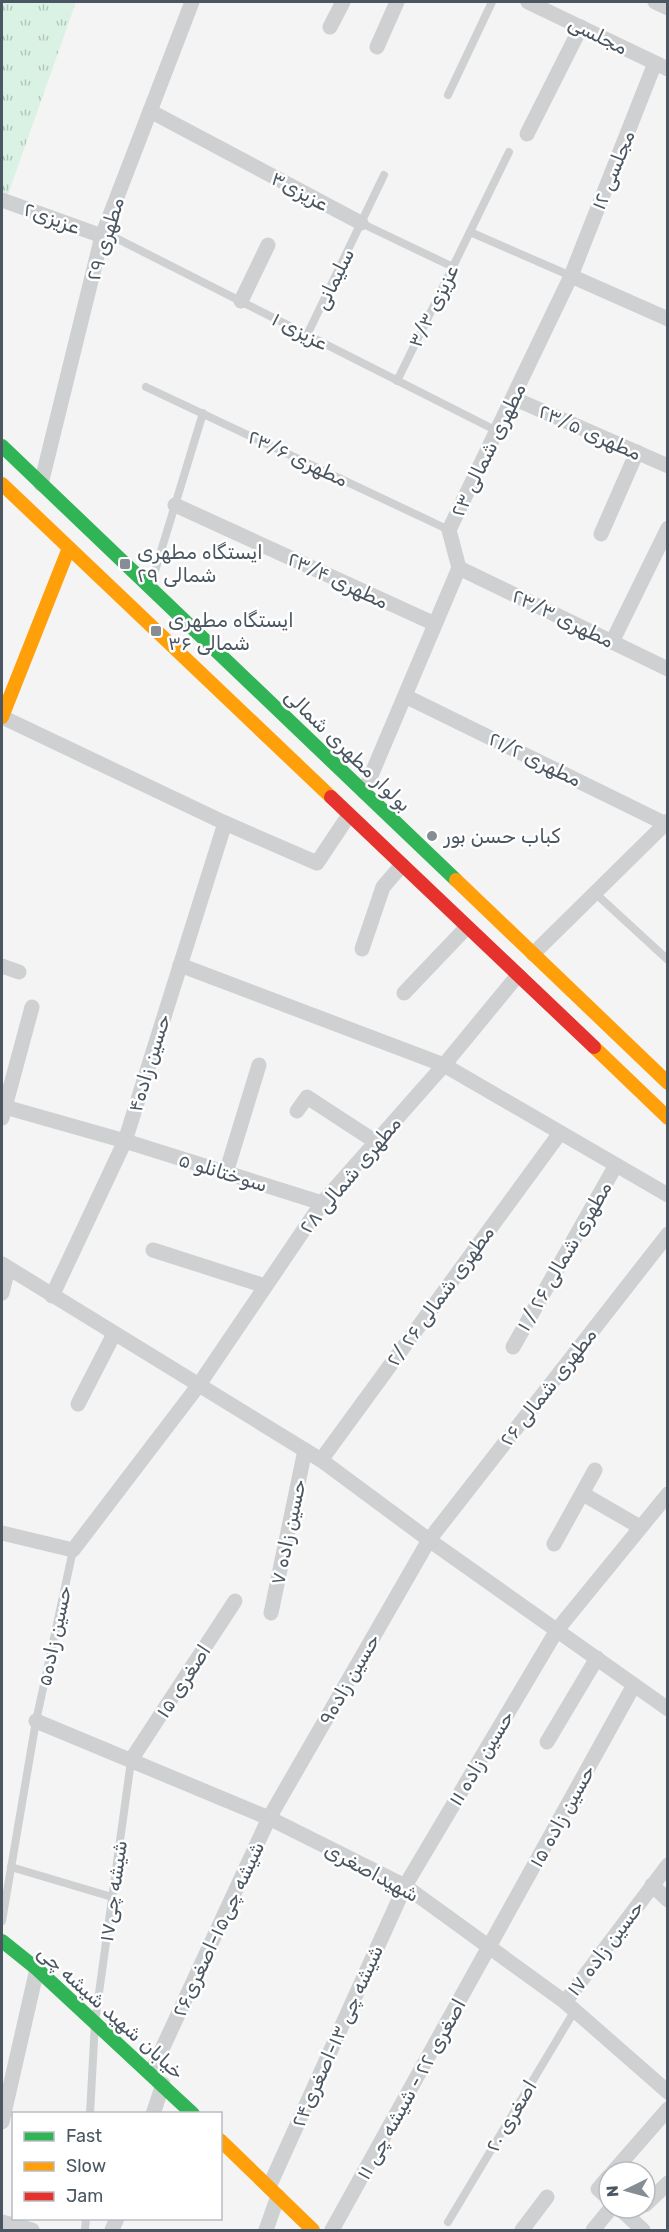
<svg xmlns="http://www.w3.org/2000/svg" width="669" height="2232" viewBox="0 0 669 2232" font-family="Rubik,'Noto Sans Arabic',sans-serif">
  <defs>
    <pattern id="grass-tufts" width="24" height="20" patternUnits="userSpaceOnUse" patternTransform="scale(1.5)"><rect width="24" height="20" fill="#d9f2e3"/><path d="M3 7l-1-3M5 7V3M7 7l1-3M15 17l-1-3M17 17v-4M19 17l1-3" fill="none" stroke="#b2c7bb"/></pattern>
  </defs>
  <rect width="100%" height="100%" fill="#f4f4f4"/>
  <polygon fill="url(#grass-tufts)" points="2,2 76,2 7,197 2,195"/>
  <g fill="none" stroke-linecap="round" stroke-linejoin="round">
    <g stroke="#ced0d2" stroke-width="8">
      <polyline points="448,95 492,2"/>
      <polyline points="361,223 453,267"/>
      <polyline points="104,232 497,431"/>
      <polyline points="470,232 571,276"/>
      <polyline points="307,335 384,175"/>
      <polyline points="397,381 509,152"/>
      <polyline points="146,387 449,530"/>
      <polyline points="151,584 203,413"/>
      <polyline points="595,893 668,960"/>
      <polyline points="11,1867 112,1897"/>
      <polyline points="2,1921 36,1721 73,1550"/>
      <polyline points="90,2114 95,2022 131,1761"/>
      <polyline points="448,2222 575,2010"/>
      <polyline points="85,2230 86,2218"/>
    </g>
    <g stroke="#ced0d2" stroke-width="15">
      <polyline points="528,2 668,69"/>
      <polyline points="655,2 668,8"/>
      <polyline points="330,27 343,2"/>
      <polyline points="377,47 397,2"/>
      <polyline points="150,111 361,223"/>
      <polyline points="527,134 581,27"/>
      <polyline points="2,200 102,236"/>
      <polyline points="571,276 668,319"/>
      <polyline points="241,301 268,245"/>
      <polyline points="513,398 668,466"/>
      <polyline points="41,484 102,236 192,2"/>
      <polyline points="175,505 435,624"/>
      <polyline points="601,534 637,452"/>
      <polyline points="459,568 668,669"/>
      <polyline points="612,642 668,528"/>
      <polyline points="405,696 668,825"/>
      <polyline points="2,717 225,823 317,863 349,815"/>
      <polyline points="364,792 459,568 449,530 571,276 655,63"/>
      <polyline points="362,949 383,887 402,865"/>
      <polyline points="533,954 668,821"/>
      <polyline points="180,965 444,1065 668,1195"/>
      <polyline points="2,966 19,972"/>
      <polyline points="404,993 467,927"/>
      <polyline points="5,1107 125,1141 322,1203"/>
      <polyline points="297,1111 307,1097 376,1142"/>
      <polyline points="2,1118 32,1007"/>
      <polyline points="226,1173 259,1065"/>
      <polyline points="153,1250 265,1286"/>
      <polyline points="2,1264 321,1460 429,1540 668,1709"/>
      <polyline points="2,1293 8,1268"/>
      <polyline points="52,1296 125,1141 225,823"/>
      <polyline points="513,1347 616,1165"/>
      <polyline points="78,1404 114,1334"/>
      <polyline points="321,1460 560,1133"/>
      <polyline points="583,1494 640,1527"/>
      <polyline points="2,1533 73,1550 198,1386 322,1203 444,1065 518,975"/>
      <polyline points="554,1544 595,1470"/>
      <polyline points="271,1613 305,1450"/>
      <polyline points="36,1721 269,1818 405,1886 565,2002 668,2092"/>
      <polyline points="547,1742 597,1658"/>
      <polyline points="131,1760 235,1601"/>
      <polyline points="652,1885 668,1900"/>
      <polyline points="565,2002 668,1865"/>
      <polyline points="151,2073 269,1818 429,1540 668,1234"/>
      <polyline points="153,2114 163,2084"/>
      <polyline points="2,2122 37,1969"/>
      <polyline points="613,2172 668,2109"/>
      <polyline points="609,2176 598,2189 609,2199"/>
      <polyline points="269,2187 405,1886 557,1630 668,1494"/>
      <polyline points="645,2205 668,2183"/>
      <polyline points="619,2208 643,2230"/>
      <polyline points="2,2222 32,2230"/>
      <polyline points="112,2230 117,2218"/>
      <polyline points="266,2230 278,2196"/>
      <polyline points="332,2230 634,1685"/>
      <polyline points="522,2230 547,2197"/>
      <polyline points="593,2230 611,2208"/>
    </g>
    <g stroke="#30b455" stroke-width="14">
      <polyline points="2,446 456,880"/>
      <polyline points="2,1941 37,1969 193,2114"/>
    </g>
    <g stroke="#ff9f0a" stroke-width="14">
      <polyline points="2,484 331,797"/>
      <polyline points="2,717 69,548"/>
      <polyline points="456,880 668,1083"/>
      <polyline points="594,1047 668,1118"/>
      <polyline points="220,2140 313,2230"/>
    </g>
    <polyline stroke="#e5322d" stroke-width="14" points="331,797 594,1047"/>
  </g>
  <g fill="#868d94" stroke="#fff" stroke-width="2">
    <rect x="119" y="558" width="12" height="12" rx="3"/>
    <rect x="150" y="625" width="12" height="12" rx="3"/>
    <circle cx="432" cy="836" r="6"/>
  </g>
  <g text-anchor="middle" stroke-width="5" stroke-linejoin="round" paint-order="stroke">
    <g font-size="20" fill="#4a5661" stroke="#fff">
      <text transform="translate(598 35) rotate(26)" y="7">مجلسی</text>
      <text transform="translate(613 170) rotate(-68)" y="7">مجلسی ۱۲</text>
      <text transform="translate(300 191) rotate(28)" y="7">عزیزی۳</text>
      <text transform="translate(52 218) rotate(20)" y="7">عزیزی۲</text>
      <text transform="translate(105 239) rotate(-73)" y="7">مطهری ۲۹</text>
      <text transform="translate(334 279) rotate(-64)" y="7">سلیمانی</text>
      <text transform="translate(433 306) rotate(-64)" y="7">عزیزی ۳/۳</text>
      <text transform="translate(300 331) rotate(27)" y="7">عزیزی ۱</text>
      <text transform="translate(590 432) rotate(24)" y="7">مطهری ۲۳/۵</text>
      <text transform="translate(488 450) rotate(-64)" y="7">مطهری شمالی ۲۳</text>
      <text transform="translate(298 458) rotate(25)" y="7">مطهری ۲۳/۶</text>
      <text transform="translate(338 580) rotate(25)" y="7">مطهری ۲۳/۴</text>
      <text transform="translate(563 618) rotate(26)" y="7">مطهری ۲۳/۳</text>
      <text transform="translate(348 750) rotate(44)" y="7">بولوار مطهری شمالی</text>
      <text transform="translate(535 759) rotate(26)" y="7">مطهری ۲۱/۲</text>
      <text transform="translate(149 1063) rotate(-73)" y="7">حسین زاده۴</text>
      <text transform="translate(223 1172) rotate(17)" y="7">سوختانلو ۵</text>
      <text transform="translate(350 1175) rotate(-50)" y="7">مطهری شمالی ۲۸</text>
      <text transform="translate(564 1256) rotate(-60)" y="7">مطهری شمالی ۲۶ / ۱</text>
      <text transform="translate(440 1296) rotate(-54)" y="7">مطهری شمالی ۲۶ /۲</text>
      <text transform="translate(548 1387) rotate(-52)" y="7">مطهری شمالی ۲۶</text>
      <text transform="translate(288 1532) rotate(-78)" y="7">حسین زاده ۷</text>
      <text transform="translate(54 1636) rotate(-78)" y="7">حسین زاده۵</text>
      <text transform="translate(349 1679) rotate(-60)" y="7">حسین زاده۹</text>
      <text transform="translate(183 1681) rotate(-57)" y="7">اصغری ۱۵</text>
      <text transform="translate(481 1758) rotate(-59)" y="7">حسین زاده ۱۱</text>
      <text transform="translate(562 1816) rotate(-61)" y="7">حسین زاده ۱۵</text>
      <text transform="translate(372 1872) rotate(28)" y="7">شهیداصغری</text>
      <text transform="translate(113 1891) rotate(-82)" y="7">شیشه چی۱۷</text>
      <text transform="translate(218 1929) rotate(-65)" y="7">شیشه چی۱۵-اصغری۲۶</text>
      <text transform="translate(605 1948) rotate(-53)" y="7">حسین زاده ۱۷</text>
      <text transform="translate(111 2012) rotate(42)" y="7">خیابان شهید شیشه چی</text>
      <text transform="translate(337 2036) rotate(-66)" y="7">شیشه چی ۱۳-اصغری۲۴</text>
      <text transform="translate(411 2089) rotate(-61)" y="7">اصغری ۲۲ - شیشه چی ۱۱</text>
      <text transform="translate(511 2116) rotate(-59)" y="7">اصغری ۲۰</text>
    </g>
    <g font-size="20" fill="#4a5661" stroke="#fff" text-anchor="start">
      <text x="137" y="559">ایستگاه مطهری<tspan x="137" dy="23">شمالی ۲۹</tspan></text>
      <text x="168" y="627">ایستگاه مطهری<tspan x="168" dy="23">شمالی ۳۶</tspan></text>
      <text x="444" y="843">كباب حسن بور</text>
    </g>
  </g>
  <rect width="669" height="2232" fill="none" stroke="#4a5661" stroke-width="6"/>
  <rect x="12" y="2112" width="210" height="108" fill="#ffffff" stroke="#b7bbc0" stroke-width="1.5"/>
  <rect x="24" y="2132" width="30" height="9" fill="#30b455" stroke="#b7bbc0" stroke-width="1.5"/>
  <text x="66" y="2142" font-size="18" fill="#4a5661">Fast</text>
  <rect x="24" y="2162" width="30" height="9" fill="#ff9f0a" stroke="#b7bbc0" stroke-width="1.5"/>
  <text x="66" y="2172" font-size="18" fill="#4a5661">Slow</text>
  <rect x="24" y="2192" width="30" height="9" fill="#e5322d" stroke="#b7bbc0" stroke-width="1.5"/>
  <text x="66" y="2202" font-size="18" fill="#4a5661">Jam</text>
  <g transform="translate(627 2190) rotate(265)"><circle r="28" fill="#ffffff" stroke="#b7bbc0" stroke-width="1.5"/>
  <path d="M0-4.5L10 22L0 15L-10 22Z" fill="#868d94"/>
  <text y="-9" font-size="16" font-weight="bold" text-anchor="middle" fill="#4a5661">N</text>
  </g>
</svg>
